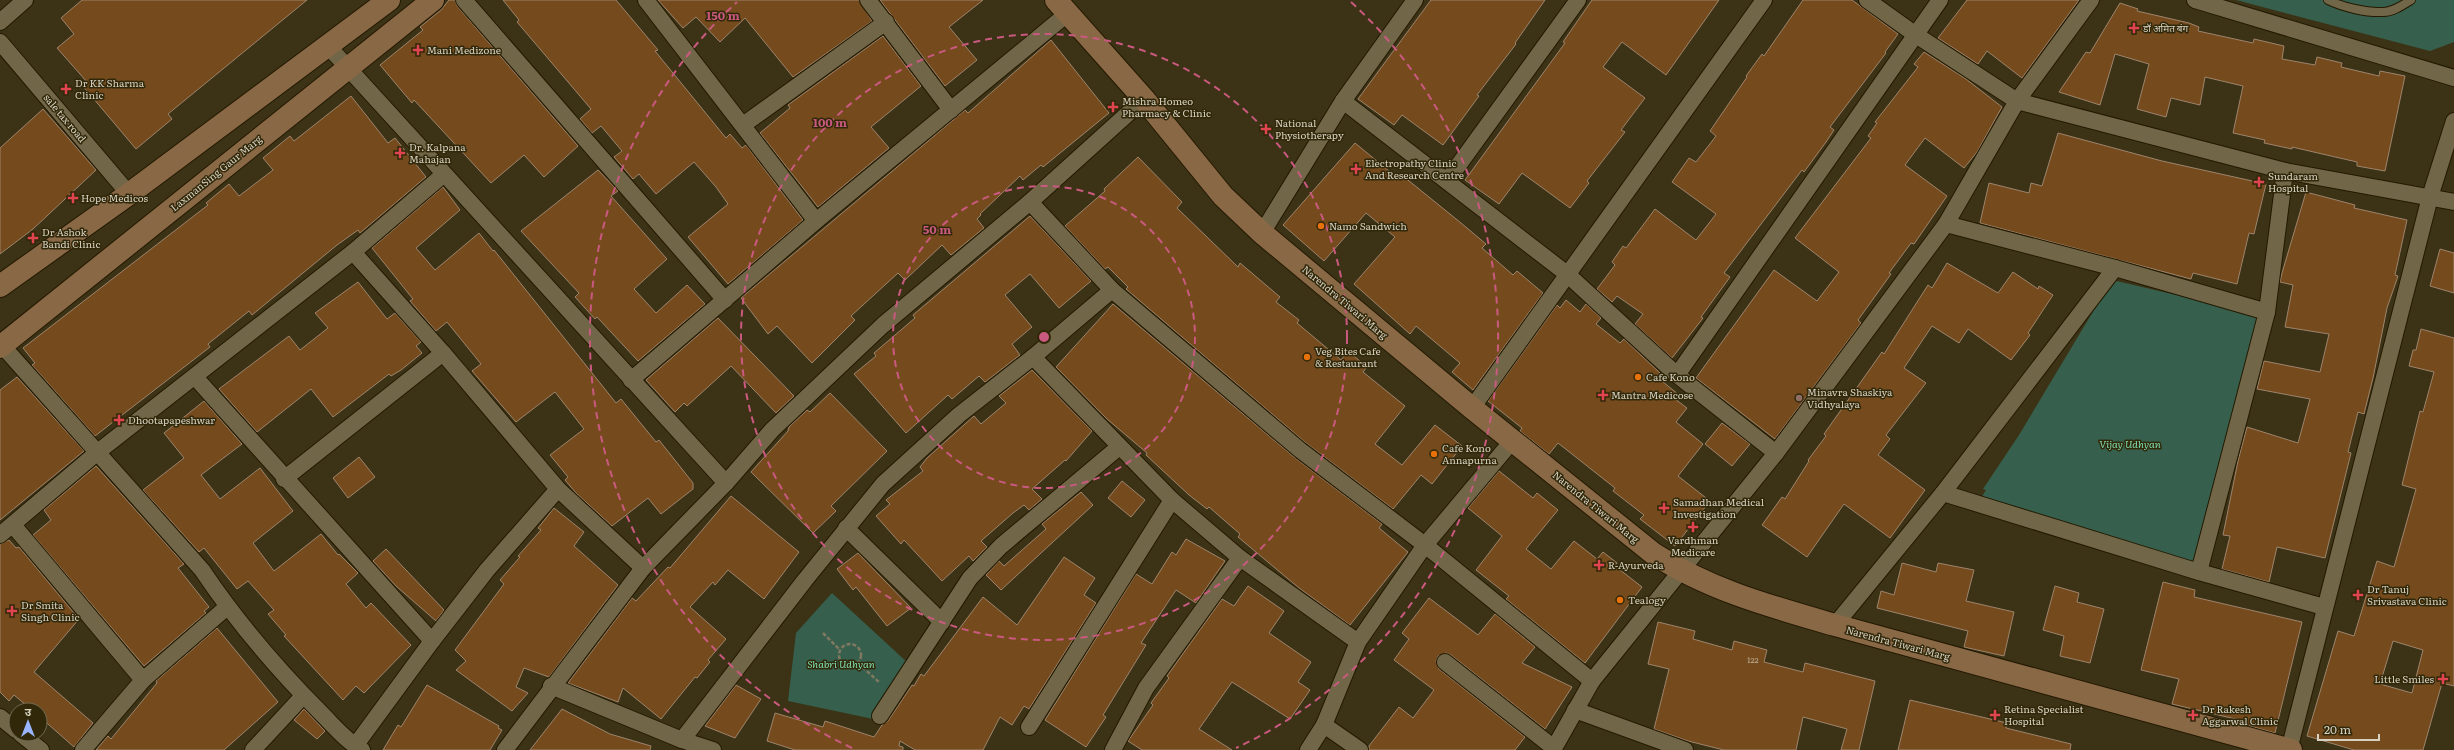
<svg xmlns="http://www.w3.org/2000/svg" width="2454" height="750" viewBox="0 0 2454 750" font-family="Literata,'Noto Sans Devanagari',serif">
  <rect width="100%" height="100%" fill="#3c3215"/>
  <g fill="#36604d">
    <polygon points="2236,0 2454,0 2454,42 2430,51"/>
    <polygon points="2112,280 2267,316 2199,572 1978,503 1986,490 1983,489 2019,435"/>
    <polygon points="832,593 909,664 878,720 788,701 796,633"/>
  </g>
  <g fill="#754b1e" stroke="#9d846c" fill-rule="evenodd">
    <polygon points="82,0 307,0 168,114 172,119 136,149 82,85 87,82 57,48 74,34 61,18"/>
    <polygon points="449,0 455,0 457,6 578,146 544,177 524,155 491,183 414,100 412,103 380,65 423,30 420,27 441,10"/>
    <polygon points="503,0 616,0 658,50 655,51 726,138 730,134 742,148 746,145 803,220 728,284 688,237 728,204 716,187 694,162 656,194 639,174 633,179 614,157 622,151 601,126 592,133 580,119 591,109 517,22 519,20"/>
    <polygon points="658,0 859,0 872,21 793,77 745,18 720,42 696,17 683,28"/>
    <polygon points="880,0 983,0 949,27 977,60 945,86"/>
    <polygon points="1431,0 1545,0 1515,43 1516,44 1477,95 1479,96 1443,145 1402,115 1394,125 1358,99"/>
    <polygon points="1592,0 1719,0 1666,75 1622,42 1603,67 1645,98 1621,130 1625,132 1587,181 1589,183 1570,208 1522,173 1499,204 1465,180 1565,43 1563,42"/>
    <polygon points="1803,0 1852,0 1898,34 1885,52 1886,53 1830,127 1834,130 1826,142 1804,172 1802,170 1724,273 1730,277 1701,317 1703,318 1672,358 1635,324 1643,314 1617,296 1612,302 1597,289 1615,265 1612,262 1623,246 1626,248 1655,209 1696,240 1716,214 1672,182 1689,158 1696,162 1716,136 1710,131 1747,77 1746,76 1762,54 1764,56"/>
    <polygon points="1967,0 2079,0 2022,78 1987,51 1978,64 1938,38"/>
    <polygon points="2120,3 2138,9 2137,11 2189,23 2199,27 2198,31 2253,43 2254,39 2284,46 2282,59 2315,65 2317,57 2342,63 2341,67 2379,76 2380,71 2405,76 2385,171 2357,166 2357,162 2292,147 2292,149 2264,143 2265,140 2233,133 2243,86 2205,77 2200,105 2171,98 2166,117 2137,109 2149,64 2115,54 2100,105 2059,92 2086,52 2090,53"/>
    <polygon points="883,36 921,86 871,127 889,148 818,207 760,133 790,108 788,105 792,102"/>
    <polygon points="1051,40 1109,113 1043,167 1041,165 1023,180 1020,176 980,214 981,215 977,219 984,228 951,255 942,245 905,280 898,273 851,316 855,320 812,363 777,326 768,334 741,298 965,110 968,113"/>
    <polygon points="1924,52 1966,79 2002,107 1977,152 1964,168 1925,138 1905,165 1947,196 1914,244 1911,243 1889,273 1891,274 1858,320 1861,323 1775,439 1696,378 1774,270 1817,301 1839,272 1795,238 1871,138 1868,136 1877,123 1875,122 1918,67 1914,64"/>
    <polygon points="351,96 388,143 395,138 426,177 360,233 358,230 337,245 252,315 249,311 208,344 210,347 95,436 32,365 35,363 23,348 208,205 206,203 229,184 239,196 273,170 263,158 290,136 294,141"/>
    <polygon points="43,109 96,170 33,229 0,254 0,148"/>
    <polygon points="2058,133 2162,161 2266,184 2254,234 2249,233 2237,284 2193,273 2191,279 1980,223 1989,183 2029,193 2031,183 2042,186"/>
    <polygon points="1355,143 1400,180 1403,176 1461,223 1486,244 1482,248 1513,275 1517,271 1543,293 1473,390 1452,372 1460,363 1416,326 1410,334 1354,284 1395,237 1366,213 1324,261 1283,225"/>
    <polygon points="1138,157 1182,202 1177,208 1238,267 1240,263 1280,297 1276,302 1299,320 1297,323 1341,360 1348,351 1367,367 1363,372 1405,406 1375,444 1402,465 1435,425 1462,446 1432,484 1421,475 1393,509 1306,443 1126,289 1128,287 1108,267 1105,269 1065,226 1105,191 1104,189"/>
    <polygon points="598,170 618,191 611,196 667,259 634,289 656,313 687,285 705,304 638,361 597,317 595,319 575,297 579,293 521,231"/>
    <polygon points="443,187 460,210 416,248 435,270 479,233 493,251 494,250 616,403 621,399 656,442 659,440 693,483 693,489 661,514 648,498 612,526 576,493 565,480 568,477 550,455 584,429 555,392 516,422 472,371 481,364 447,322 436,331 410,301 413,299 372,248"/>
    <polygon points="2306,192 2355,205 2354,208 2407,220 2395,275 2398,276 2387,308 2373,378 2364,414 2358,412 2348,452 2351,453 2325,558 2277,547 2269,582 2222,569 2230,536 2223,535 2238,461 2247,427 2298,443 2310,399 2257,389 2264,361 2320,372 2329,334 2285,327 2293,285 2280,282 2282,273"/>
    <polygon points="1030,216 1091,281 1059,308 1030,274 1005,295 1032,327 1012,344 1020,355 985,382 979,376 952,399 948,395 906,433 854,374 876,356 874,353 915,318 913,315"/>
    <polygon points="2440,249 2454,253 2454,293 2430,286"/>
    <polygon points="1947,263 1998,293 2013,272 2038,289 2039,286 2053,295 2028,333 2030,335 2011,360 1968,329 1959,343 1932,326 1904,368 1926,383 1886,435 1890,439 1878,455 1925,490 1890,538 1844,504 1807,557 1762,525 1782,497 1785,499 1809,461 1808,460 1826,436 1824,434 1882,352 1884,354 1928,285 1932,288"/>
    <polygon points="358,282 387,319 395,313 421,342 416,346 422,353 401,370 391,376 389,374 333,417 311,389 257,432 219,389 289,336 300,350 328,328 315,313"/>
    <polygon points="1566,300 1580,312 1586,304 1601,318 1596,324 1620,343 1624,339 1660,373 1657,377 1679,395 1675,399 1687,408 1676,422 1703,444 1678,476 1710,501 1675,546 1640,519 1644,515 1613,491 1615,488 1558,443 1549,454 1520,431 1522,428 1488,401 1557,305 1560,308"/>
    <polygon points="1113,304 1294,457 1382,524 1379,528 1408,552 1350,625 1299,588 1238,537 1240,534 1209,507 1207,509 1189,495 1146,455 1147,453 1107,419 1056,367"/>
    <polygon points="718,318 794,396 776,413 731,366 687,406 684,403 675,412 646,380"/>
    <path d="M 2421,329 L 2454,338 L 2454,686 L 2442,683 L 2423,750 L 2354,750 L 2307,736 L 2338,631 L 2354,636 L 2377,561 L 2394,567 L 2416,489 L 2402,485 L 2420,411 L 2423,412 L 2434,372 L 2409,366 L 2413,350 L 2416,350 ZM 2393,641 L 2423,650 L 2412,693 L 2380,684 Z"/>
    <polygon points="1032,370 1092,431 1066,461 1065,460 1032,489 1042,499 1029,510 1024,505 1013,513 981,541 987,547 973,561 969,556 942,581 904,540 901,544 876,516 890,504 886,500 923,471 920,467 927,458 974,416 981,424 1006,403 999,396"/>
    <polygon points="17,377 84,451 0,520 0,390"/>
    <polygon points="830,393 887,451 831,506 836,511 813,533 751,472 788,431 789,427 807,410 810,412"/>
    <polygon points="204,401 242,444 201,475 220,499 260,468 293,511 253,543 274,571 321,534 338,555 339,554 358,573 346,584 366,608 371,603 411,645 364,693 356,686 343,700 284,636 286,635 268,614 274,610 248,581 237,589 204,548 199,552 143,490 184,458 164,433"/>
    <polygon points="1722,423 1750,444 1732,466 1705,444"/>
    <polygon points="359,457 375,477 348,498 333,478"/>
    <polygon points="96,466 184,564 178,568 209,607 204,611 206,613 144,666 33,535 51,520 44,510"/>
    <polygon points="1499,471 1533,498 1537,493 1558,510 1526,549 1551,569 1574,541 1597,559 1603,552 1617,563 1615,566 1642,587 1585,663 1506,599 1509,596 1476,570 1502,536 1468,508"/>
    <polygon points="1122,481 1145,500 1131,517 1108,498"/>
    <polygon points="1081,492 1093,505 1001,590 986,575 999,561 1004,566 1046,529 1042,524"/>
    <polygon points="731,496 799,552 764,599 728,570 715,585 713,582 690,607 726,639 708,660 710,662 697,678 695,677 661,719 623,688 618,702 568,683 632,598 636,601 668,567 670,568"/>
    <polygon points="554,508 584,532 574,546 618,585 549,677 524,668 516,687 528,693 512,711 456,670 466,661 455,650 504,584 500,580 520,557 518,556 541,530 538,528"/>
    <polygon points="1186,539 1225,561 1196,603 1176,590 1141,643 1146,645 1103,715 1106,717 1086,747 1045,720 1136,574 1152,584 1172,552 1176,555"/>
    <polygon points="9,540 16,548 19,547 79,619 34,672 93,723 74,747 40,717 40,710 32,710 14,695 9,701 0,692 0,544"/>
    <polygon points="386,549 444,610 436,621 396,586 373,561"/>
    <polygon points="858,553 911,608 887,626 856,587 853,590 837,569"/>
    <polygon points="1064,557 1095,578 1084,595 1096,603 1029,709 1024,706 1012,725 1000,717 983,750 915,750 900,741 899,746 903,747 903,750 795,750 767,741 775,713 823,727 825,721 874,737 882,725 888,721 912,685 914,686 921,674 924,676 983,597 1017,625"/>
    <polygon points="1902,563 1936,572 1938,563 1974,570 1966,601 2014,612 2004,656 1964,647 1968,631 1877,608 1881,591 1894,595"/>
    <polygon points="2163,582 2195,590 2194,597 2302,622 2275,733 2243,724 2244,721 2172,704 2179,679 2141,670"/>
    <polygon points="1248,586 1284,611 1269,633 1311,662 1298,682 1310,690 1290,719 1232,682 1199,729 1232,750 1142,750 1128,741 1153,705 1151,703 1169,678 1167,676 1222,599 1234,606"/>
    <polygon points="2055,586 2079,593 2077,602 2104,609 2090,663 2060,656 2064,636 2043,630"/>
    <polygon points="1429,598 1478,635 1495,614 1535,647 1522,663 1572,687 1545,729 1451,655 1446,653 1438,656 1436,661 1439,669 1525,737 1515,750 1369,750 1369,746 1399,707 1413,718 1434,690 1394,660 1409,639 1402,633"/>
    <polygon points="1658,622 1695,631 1693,639 1732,650 1734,641 1767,650 1764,662 1803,672 1805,663 1875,681 1859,750 1841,750 1847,729 1803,717 1796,750 1724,750 1688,741 1654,729 1669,669 1648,664"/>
    <polygon points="217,628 278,702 224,750 96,750 108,736 111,739 157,683 156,681"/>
    <polygon points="427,685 499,726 498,728 502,730 490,750 383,750 398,725 401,727"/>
    <polygon points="736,685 761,699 735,738 705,726"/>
    <polygon points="1910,700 2007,723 2006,728 2071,744 2070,750 1898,750"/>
    <polygon points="304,709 325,731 317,739 294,720"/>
    <polygon points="562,709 610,734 651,746 650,750 530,750"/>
  </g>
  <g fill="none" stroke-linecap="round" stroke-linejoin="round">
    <g stroke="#231900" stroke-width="10">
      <path id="lane" d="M 2328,0 C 2342,7 2367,13 2383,12 C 2393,12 2403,5 2411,0"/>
    </g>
    <g stroke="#231900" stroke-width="18">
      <g id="street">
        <polyline points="464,0 725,300"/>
        <polyline points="646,0 816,221"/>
        <polyline points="868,0 951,110"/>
        <polyline points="1867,0 1916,35 2017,101 2285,171 2454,202"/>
        <polyline points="2195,0 2454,78"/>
        <polyline points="0,22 25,0"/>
        <polyline points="0,42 129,194"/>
        <polyline points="328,46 726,483"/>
        <polyline points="1343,101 1567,274 1677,375 1776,453"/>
        <polyline points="743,125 886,22"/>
        <polyline points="1447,181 1578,0"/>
        <polyline points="1030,202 1112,290 1300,450 1425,545 1592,681"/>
        <polyline points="1946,224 2115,268 2267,312"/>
        <polyline points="1262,233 1343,101 1415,0"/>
        <polyline points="353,252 443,353 558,489 643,568"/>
        <path d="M 0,343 L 202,570 C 237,622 277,669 321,713 C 334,726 346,741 362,750"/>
        <polyline points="1033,357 1172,500 1240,558 1358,642"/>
        <polyline points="1677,375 1940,0"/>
        <polyline points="195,377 432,641"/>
        <polyline points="631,380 816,221 1067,14"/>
        <polyline points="1472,408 1764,0"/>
        <polyline points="284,479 443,353"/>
        <polyline points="1943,493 2199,572 2324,607"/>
        <polyline points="13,525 143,680"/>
        <polyline points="846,528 942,622"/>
        <polyline points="0,535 99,451 353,252 443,175"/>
        <polyline points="2199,572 2267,312 2285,171"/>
        <polyline points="1835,625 1943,493 2115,268"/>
        <polyline points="1445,662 1554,748"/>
        <polyline points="551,686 682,740 713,750"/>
        <polyline points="1575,710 1685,750"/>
        <polyline points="880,716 970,578 1001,546 1119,447"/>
        <polyline points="0,717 16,730"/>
        <polyline points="1324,725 1360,750"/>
        <polyline points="1029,727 1172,500"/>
        <polyline points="21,734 41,750"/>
        <polyline points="682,740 805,580 883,484 959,415 1033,357 1112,290"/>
        <polyline points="355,746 432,641 487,570 558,489"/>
        <polyline points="83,750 143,680 227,607"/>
        <polyline points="253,750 303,696"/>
        <polyline points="505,750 643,568 726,483 772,430 883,325 1030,202 1144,99"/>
        <polyline points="1113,750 1146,688 1240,558"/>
        <polyline points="1308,750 1324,725 1358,642 1425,545 1513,440"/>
        <polyline points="1553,750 1592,681 1776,453 1946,224 2017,101 2091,0"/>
        <polyline points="2289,750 2430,197 2454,121"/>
      </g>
    </g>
    <g stroke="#231900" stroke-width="24">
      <g id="secondary">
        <path d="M 1056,0 L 1144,99 L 1223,196 L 1262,233 L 1472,408 L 1654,554 C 1709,590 1773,607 1835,625 L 2291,750"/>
        <polyline points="0,286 129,194 389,0"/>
        <polyline points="0,347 433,0"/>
      </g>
    </g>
    <g stroke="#807861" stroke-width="2.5" stroke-dasharray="4 2" stroke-linecap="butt">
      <polyline points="823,633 840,650"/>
      <circle cx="850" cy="655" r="11"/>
      <polyline points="858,663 880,683"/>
    </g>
    <use href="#lane" stroke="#716748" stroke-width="8"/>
    <use href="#street" stroke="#716748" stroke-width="16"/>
    <use href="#secondary" stroke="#896846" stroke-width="22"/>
  </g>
  <g fill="none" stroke="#c9597f" stroke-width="2" stroke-dasharray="7 5">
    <circle cx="1044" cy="337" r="151"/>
    <circle cx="1044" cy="337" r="303"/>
    <path d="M852 748A454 454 0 0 1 737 2M1351 2A454 454 0 0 1 1236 748"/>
  </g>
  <g fill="#e0444e" stroke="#31280a" stroke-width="1.5">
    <path d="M2132 22h4v4h4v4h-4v4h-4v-4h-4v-4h4z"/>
    <path d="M416 44h4v4h4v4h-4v4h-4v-4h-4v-4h4z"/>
    <path d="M64 83h4v4h4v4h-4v4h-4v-4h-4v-4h4z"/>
    <path d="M1111 101h4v4h4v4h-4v4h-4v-4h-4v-4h4z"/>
    <path d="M1264 123h4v4h4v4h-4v4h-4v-4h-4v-4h4z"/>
    <path d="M398 147h4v4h4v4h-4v4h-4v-4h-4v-4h4z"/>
    <path d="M1354 163h4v4h4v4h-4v4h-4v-4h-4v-4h4z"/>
    <path d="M2257 176h4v4h4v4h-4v4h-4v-4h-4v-4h4z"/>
    <path d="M71 192h4v4h4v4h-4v4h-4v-4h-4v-4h4z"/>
    <path d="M31 232h4v4h4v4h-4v4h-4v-4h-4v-4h4z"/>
    <path d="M1601 389h4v4h4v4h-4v4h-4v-4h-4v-4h4z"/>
    <path d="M117 414h4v4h4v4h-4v4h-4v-4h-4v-4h4z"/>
    <path d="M1662 502h4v4h4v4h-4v4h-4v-4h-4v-4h4z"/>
    <path d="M1691 521h4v4h4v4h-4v4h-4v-4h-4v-4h4z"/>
    <path d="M1597 559h4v4h4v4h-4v4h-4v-4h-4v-4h4z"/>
    <path d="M2356 589h4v4h4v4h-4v4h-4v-4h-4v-4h4z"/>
    <path d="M10 605h4v4h4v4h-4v4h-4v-4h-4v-4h4z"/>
    <path d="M2441 673h4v4h4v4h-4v4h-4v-4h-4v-4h4z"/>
    <path d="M1993 709h4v4h4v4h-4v4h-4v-4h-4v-4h4z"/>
    <path d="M2191 709h4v4h4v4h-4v4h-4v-4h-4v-4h4z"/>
  </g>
  <g fill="#e8710a" stroke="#31280a" stroke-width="1.5">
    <circle cx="1321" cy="226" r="4"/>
    <circle cx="1307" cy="357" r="4"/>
    <circle cx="1638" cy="377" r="4"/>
    <circle cx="1434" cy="454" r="4"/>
    <circle cx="1620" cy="600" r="4"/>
  </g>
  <circle fill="#8d6e63" stroke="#31280a" stroke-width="1.5" cx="1799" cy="398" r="4"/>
  <g text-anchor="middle" stroke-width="3" stroke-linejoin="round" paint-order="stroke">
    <g font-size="8" fill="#beb098">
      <text x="1753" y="663">122</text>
    </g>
    <g font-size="10" fill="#d7d1c1" stroke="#31280a" text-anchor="start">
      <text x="2143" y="32">डॉ अमित बंग</text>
      <text x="427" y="54">Mani Medizone</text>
      <text x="75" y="87">Dr KK Sharma<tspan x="75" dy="12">Clinic</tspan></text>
      <text x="1122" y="105">Mishra Homeo<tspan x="1122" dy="12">Pharmacy &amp; Clinic</tspan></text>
      <text x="1275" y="127">National<tspan x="1275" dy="12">Physiotherapy</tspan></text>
      <text x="409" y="151">Dr. Kalpana<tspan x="409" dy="12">Mahajan</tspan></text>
      <text x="1365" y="167">Electropathy Clinic<tspan x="1365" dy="12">And Research Centre</tspan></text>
      <text x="2268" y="180">Sundaram<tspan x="2268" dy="12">Hospital</tspan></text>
      <text x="81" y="202">Hope Medicos</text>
      <text x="1329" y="230">Namo Sandwich</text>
      <text x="42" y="236">Dr Ashok<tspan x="42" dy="12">Bandi Clinic</tspan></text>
      <text x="1315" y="355">Veg Bites Cafe<tspan x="1315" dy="12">&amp; Restaurant</tspan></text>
      <text x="1646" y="381">Cafe Kono</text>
      <text x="1807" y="396">Minavra Shaskiya<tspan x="1807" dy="12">Vidhyalaya</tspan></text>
      <text x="1611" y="399">Mantra Medicose</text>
      <text x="128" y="424">Dhootapapeshwar</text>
      <text x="1442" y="452">Cafe Kono<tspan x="1442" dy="12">Annapurna</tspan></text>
      <text x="1673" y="506">Samadhan Medical<tspan x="1673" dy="12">Investigation</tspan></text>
      <text x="1693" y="544" text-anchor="middle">Vardhman<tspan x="1693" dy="12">Medicare</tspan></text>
      <text x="1608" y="569">R-Ayurveda</text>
      <text x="2367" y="593">Dr Tanuj<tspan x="2367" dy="12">Srivastava Clinic</tspan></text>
      <text x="1628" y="604">Tealogy</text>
      <text x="21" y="609">Dr Smita<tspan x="21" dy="12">Singh Clinic</tspan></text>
      <text x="2434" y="683" text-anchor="end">Little Smiles</text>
      <text x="2004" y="713">Retina Specialist<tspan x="2004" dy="12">Hospital</tspan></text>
      <text x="2202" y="713">Dr Rakesh<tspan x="2202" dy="12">Aggarwal Clinic</tspan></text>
    </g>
    <g font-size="10" fill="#d7d1c1" stroke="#31280a">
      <text transform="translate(65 118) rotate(50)" y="4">sale tax road</text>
      <text transform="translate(216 173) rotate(-39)" y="4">LaxmanSing Gaur Marg</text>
      <text transform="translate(1345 302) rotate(40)" y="4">Narendra Tiwari Marg</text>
      <text transform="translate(1596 507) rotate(39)" y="4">Narendra Tiwari Marg</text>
      <text transform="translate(1898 643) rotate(15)" y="4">Narendra Tiwari Marg</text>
    </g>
    <g font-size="10" font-style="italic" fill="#7ddeb3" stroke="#31280a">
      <text x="2130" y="448">Vijay Udhyan</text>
      <text x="841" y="668">Shabri Udhyan</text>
    </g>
  </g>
  <circle cx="1044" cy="337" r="6" fill="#c9597f" stroke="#31280a" stroke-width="2"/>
  <g font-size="12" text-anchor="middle" font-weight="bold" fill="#c9597f" stroke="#31280a" stroke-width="3" stroke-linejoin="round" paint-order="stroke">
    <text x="723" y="20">150 m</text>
    <text x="830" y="127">100 m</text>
    <text x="937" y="234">50 m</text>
  </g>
  <g transform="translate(28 722)"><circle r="19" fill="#31280a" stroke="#736c53"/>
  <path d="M0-3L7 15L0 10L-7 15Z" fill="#9ab5fd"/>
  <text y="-6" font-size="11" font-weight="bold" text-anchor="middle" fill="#d7d1c1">उ</text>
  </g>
  <path d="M2318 734v6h61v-6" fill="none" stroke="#d7d1c1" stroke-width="2"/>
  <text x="2324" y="734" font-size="12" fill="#d7d1c1" stroke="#31280a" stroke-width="3" paint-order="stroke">20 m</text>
</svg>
